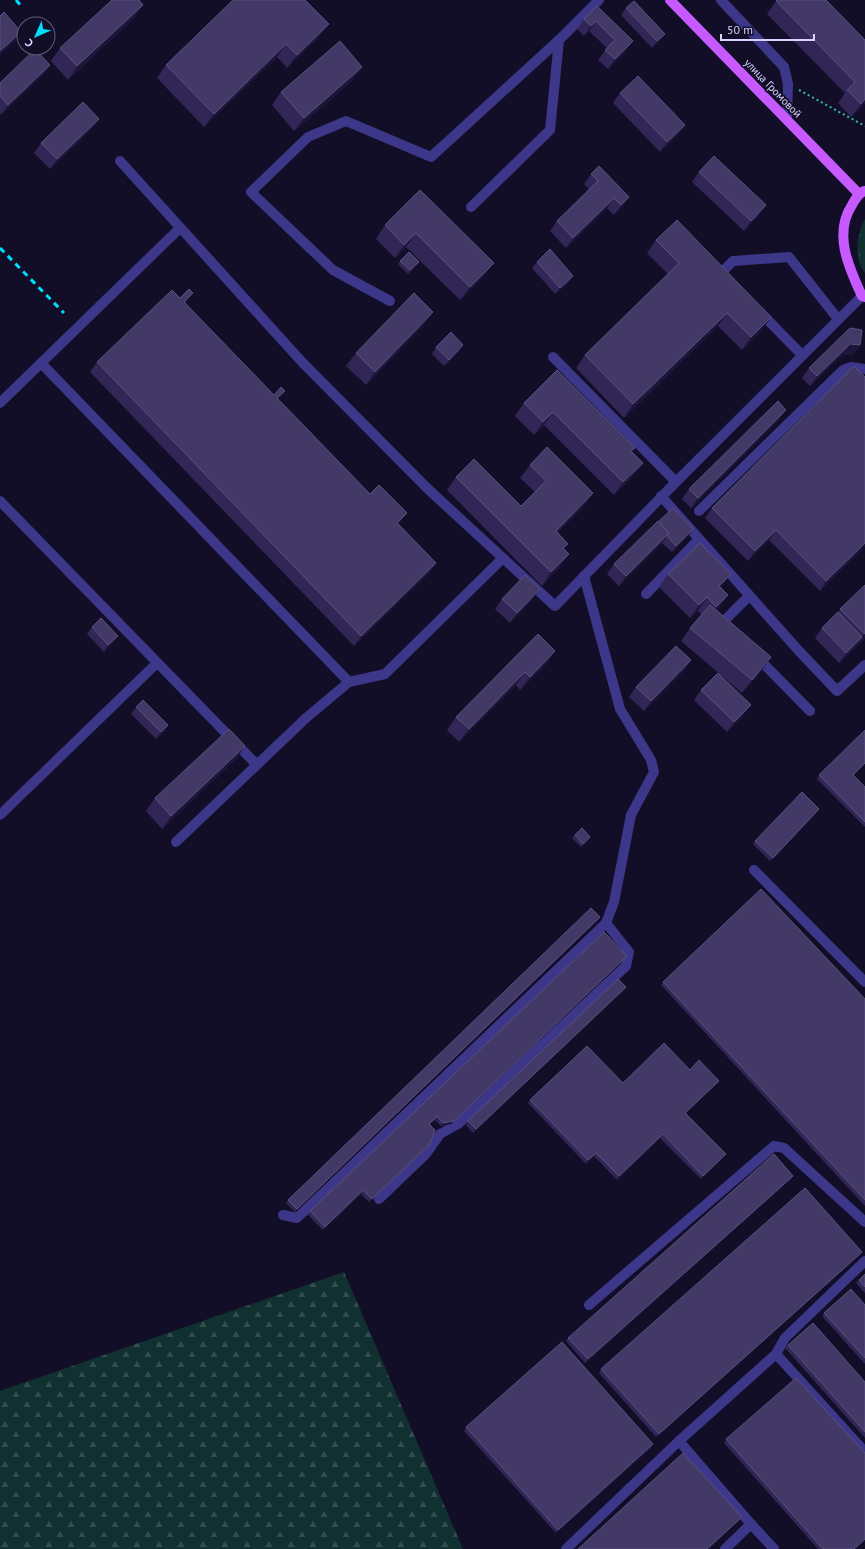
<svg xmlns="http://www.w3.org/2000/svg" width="865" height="1549" viewBox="0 0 865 1549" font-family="'PT Sans',sans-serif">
  <defs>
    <pattern id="grass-tufts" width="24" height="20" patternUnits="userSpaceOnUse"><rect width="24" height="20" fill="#113131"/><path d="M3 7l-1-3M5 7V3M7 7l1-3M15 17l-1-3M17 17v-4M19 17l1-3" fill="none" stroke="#334e50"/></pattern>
    <pattern id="forest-firs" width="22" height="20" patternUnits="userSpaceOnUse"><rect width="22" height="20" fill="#113131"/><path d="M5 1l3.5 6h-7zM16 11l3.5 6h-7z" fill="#334e50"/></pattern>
  </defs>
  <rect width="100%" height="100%" fill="#130e27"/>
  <path fill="url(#grass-tufts)" d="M 865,219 L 865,273 C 854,259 856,234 865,219 Z"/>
  <polygon fill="url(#forest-firs)" points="344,1272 463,1549 0,1549 0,1391"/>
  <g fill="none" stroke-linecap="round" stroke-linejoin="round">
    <polyline stroke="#29bdb8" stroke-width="2" stroke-dasharray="2 3" stroke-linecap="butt" points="799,90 865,126"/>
    <g stroke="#3c3788" stroke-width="10">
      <polyline points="721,0 784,67 788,84 787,120"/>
      <polyline points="120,161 302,362 429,490 555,606 676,482 862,296"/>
      <polyline points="471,207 550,130 559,40"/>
      <polyline points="726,279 721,273 733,261 789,257 838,319"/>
      <polyline points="390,301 333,270 251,192 308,137 346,121 431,157 559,40 599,0"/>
      <polyline points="759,311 802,355"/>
      <polyline points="553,357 676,482"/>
      <polyline points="41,363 349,682"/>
      <polyline points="0,403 180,228"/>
      <polyline points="661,496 799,651 837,691 865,665"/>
      <polyline points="0,501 257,765"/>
      <polyline points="699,511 843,370 851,367 865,369"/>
      <polyline points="646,594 699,539"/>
      <polyline points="730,628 723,622 749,596"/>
      <polyline points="756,656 810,711"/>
      <polyline points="0,815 157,663"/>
      <polyline points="176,842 306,718 349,682 385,674 503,558"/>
      <polyline points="754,870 865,982"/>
      <polyline points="379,1199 425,1155 440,1134 458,1124 626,966 629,952 606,923"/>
      <polyline points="283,1215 297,1218 606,923 614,902 631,815 654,772 651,760 620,709 584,576"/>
      <polyline points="589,1305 774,1146 784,1148 865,1222"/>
      <polyline points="776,1354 785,1338 865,1261"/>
      <polyline points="679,1441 776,1354 865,1452"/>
      <polyline points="751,1524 774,1549"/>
      <polyline points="566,1549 679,1441 751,1524 725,1549"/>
    </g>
    <g stroke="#c65aff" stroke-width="10">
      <polyline points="670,0 859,194"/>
      <path d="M 864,191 C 858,194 855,199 852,205 C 833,234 849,268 862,296 L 865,297"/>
    </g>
    <g stroke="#00defe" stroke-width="3" stroke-dasharray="6 5" stroke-linecap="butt">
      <polyline points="16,0 22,7"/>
      <polyline points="0,248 64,313"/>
    </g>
  </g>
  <g fill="#312655">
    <polygon points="776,1 865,40 865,103 851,117 838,103 845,93 767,14"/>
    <polygon points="143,5 134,18 68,80 51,61 60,48"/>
    <polygon points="597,6 626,51 608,69 598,60 607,48 589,31 584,36 577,29 584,19"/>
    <polygon points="626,8 665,34 660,41 652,48 621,15"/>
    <polygon points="319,37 287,68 277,57 204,127 157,78 166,65"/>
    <polygon points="50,65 43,75 1,115 0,113 0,83"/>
    <polygon points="353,80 294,131 272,105 281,92"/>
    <polygon points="620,93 678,135 660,152 613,103"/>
    <polygon points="92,129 50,169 34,153 41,143"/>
    <polygon points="699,172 766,205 759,215 744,231 692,182"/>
    <polygon points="591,174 629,197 622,207 614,215 607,208 566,248 550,231 557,221 589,189 584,184"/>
    <polygon points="420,190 484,276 460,300 406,247 395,258 376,239 385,225"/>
    <polygon points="656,240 762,330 742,350 718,326 624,418 576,368 585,355 668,274 647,253"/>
    <polygon points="400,261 419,262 408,274 398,264"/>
    <polygon points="537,262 569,282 555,294 532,268"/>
    <polygon points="180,298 370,494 407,513 399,524 436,563 429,573 354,646 90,372 97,362"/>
    <polygon points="424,325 366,385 346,366 356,353"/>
    <polygon points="860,345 853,355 843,354 810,386 802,378 809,368"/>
    <polygon points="436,347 459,351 444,366 432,354"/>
    <polygon points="557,370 632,452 643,463 633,476 614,495 544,425 534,435 515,416 524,403"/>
    <polygon points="779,420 691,508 682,499 689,489"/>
    <polygon points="530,465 593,493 584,506 557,533 564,549 569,554 560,567 542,586 447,490 456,477 521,506 535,492 520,478"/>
    <polygon points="712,508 865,546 820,591 769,540 748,561 705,518"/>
    <polygon points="658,521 693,529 688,536 672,552 662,543 619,586 607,574 614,564"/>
    <polygon points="668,574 721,588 719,608 717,610 771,657 762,670 742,693 681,641 690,628 702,615 698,611 690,618 659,587"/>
    <polygon points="865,585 865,638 839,663 815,638 822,628"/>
    <polygon points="502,599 533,599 510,623 495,609"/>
    <polygon points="92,627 113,642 104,652 87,634"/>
    <polygon points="555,651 546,664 520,690 516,685 459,742 447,730 456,717"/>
    <polygon points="691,660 684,670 644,711 629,697 636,687"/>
    <polygon points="701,690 744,715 727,732 694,700"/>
    <polygon points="136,707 168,725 164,732 156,739 131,714"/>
    <polygon points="245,746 236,759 162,829 146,811 155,798"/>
    <polygon points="819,775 854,776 865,787 865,827 817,779"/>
    <polygon points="817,812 770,861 753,844 755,841"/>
    <polygon points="575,835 590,837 588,841 581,847 572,838"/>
    <polygon points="600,917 598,920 295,1212 286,1203 288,1200"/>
    <polygon points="624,959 451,1124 441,1126 435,1120 430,1124 430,1144 427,1147 369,1202 361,1194 323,1230 308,1215 310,1211"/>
    <polygon points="663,982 865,999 865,1206 661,985"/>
    <polygon points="626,987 624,990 473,1133 466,1125 468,1121"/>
    <polygon points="690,1070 716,1084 686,1113 726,1154 701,1179 660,1138 617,1180 594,1156 586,1164 528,1103 530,1100 623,1083"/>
    <polygon points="791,1179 585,1363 566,1341 568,1338"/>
    <polygon points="860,1255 656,1437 599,1373 601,1369"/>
    <polygon points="865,1274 865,1293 856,1283"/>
    <polygon points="865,1305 865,1364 822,1316 824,1313"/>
    <polygon points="788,1345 865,1382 865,1438 785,1348"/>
    <polygon points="466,1427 651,1448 556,1533 464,1431"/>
    <polygon points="726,1439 865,1540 855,1549 818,1549 724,1443"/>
  </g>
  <g fill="#1d153b">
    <polygon points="143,5 134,18 68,80 77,66"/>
    <polygon points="596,21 589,31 584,36 591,26"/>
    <polygon points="329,24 319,37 287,68 297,55"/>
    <polygon points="21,32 14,42 0,55 0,51"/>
    <polygon points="665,34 660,41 652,48 657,41"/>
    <polygon points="633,41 626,51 608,69 615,59"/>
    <polygon points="286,44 277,57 204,127 214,114"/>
    <polygon points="50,65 43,75 1,115 8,105"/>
    <polygon points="362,67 353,80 294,131 304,118"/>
    <polygon points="865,99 865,103 851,117 861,104"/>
    <polygon points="99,119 92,129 50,169 57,159"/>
    <polygon points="685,125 678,135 660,152 667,142"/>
    <polygon points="629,197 622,207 614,215 621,205"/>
    <polygon points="614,198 607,208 566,248 573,238"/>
    <polygon points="766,205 759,215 744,231 751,221"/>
    <polygon points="416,233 406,247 395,258 404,245"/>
    <polygon points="494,263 484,276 460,300 470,287"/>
    <polygon points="573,276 569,282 555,294 560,288"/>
    <polygon points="193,293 186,303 177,312 184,302"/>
    <polygon points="433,312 424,325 366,385 375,372"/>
    <polygon points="727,313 718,326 624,418 633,404"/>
    <polygon points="771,317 762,330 742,350 751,337"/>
    <polygon points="850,344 860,345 853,355 843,354 810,386 817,376"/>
    <polygon points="463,345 459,351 444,366 449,360"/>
    <polygon points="285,391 278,401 277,398"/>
    <polygon points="786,410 779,420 691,508 698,498"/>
    <polygon points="553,412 544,425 534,435 543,422"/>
    <polygon points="643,463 633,476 614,495 623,482"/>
    <polygon points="593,493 584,506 546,544 556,531"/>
    <polygon points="407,513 400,523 390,533 397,523"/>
    <polygon points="693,529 688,536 672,552 676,546"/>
    <polygon points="776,530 769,540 748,561 755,551"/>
    <polygon points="669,533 662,543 619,586 626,576"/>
    <polygon points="865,543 865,546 820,591 826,581"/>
    <polygon points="569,554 560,567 542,586 551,572"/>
    <polygon points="436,563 429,573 354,646 361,636"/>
    <polygon points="731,574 721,588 710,599 719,586"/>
    <polygon points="540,589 533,599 510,623 517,613"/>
    <polygon points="728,595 719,608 707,620 716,607"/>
    <polygon points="707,597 698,611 690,618 699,605"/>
    <polygon points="865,633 865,638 839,663 846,653 862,637"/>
    <polygon points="118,636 113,642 104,652 108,645"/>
    <polygon points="555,651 546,664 520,690 530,677"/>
    <polygon points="771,657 762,670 742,693 752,680"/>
    <polygon points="691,660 684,670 644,711 651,701"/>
    <polygon points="525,672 516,685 459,742 469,729"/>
    <polygon points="751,705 744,715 727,732 734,722"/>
    <polygon points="168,725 164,732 156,739 161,732"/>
    <polygon points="245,746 236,759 162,829 171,816"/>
    <polygon points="865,763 865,764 851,778 853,775"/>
    <polygon points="819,809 817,812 770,861 773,858"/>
    <polygon points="590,837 588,841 581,847 583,844"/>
    <polygon points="600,917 598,920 295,1212 297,1209"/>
    <polygon points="627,956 624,959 451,1124 441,1126 443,1123"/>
    <polygon points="626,987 624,990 473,1133 476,1129"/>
    <polygon points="719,1081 716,1084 683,1116 685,1113"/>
    <polygon points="663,1134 660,1138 617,1180 619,1176"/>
    <polygon points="596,1153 594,1156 586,1164 588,1160"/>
    <polygon points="726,1154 701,1179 703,1176"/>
    <polygon points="793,1176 791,1179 585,1363 588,1359"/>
    <polygon points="363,1190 361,1194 323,1230 325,1227"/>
    <polygon points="862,1252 860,1255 656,1437 659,1434"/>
    <polygon points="653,1444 651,1448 556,1533 558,1530"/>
    <polygon points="742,1517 740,1520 709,1549 707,1549"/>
    <polygon points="865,1539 865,1540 855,1549 854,1549"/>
  </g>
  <g fill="#433967" stroke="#5b517f">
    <polygon points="112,0 139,0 143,5 77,66 60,48"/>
    <polygon points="233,0 305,0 329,24 297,55 286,44 214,114 166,65"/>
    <polygon points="777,0 826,0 865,40 865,99 861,104 847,90 855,82 776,1"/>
    <polygon points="634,1 665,34 657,41 626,8"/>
    <polygon points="597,6 633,41 615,59 605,50 615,40 596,21 591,26 584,19"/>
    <polygon points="4,12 21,32 0,51 0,16"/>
    <polygon points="340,41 362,67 304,118 281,92"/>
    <polygon points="35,49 50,65 8,105 0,96 0,83"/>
    <polygon points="638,76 685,125 667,142 620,93"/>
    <polygon points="83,102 99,119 57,159 41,143"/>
    <polygon points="714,156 766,205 751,221 699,172"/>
    <polygon points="599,166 629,197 621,205 614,198 573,238 557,221 598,181 591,174"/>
    <polygon points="420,190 494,263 470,287 416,233 404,245 385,225"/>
    <polygon points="677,220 771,317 751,337 727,313 633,404 585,355 679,263 656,240"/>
    <polygon points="550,249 573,276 560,288 537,262"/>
    <polygon points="409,252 419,262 410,270 400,261"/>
    <polygon points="189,289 193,293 184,302 274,395 281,387 285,391 277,398 370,494 379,485 407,513 397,523 436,563 361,636 97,362 172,290 180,298"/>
    <polygon points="414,293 433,312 375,372 356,353"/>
    <polygon points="850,328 862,330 860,345 850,344 817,376 809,368"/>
    <polygon points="451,332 463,345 449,360 436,347"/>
    <polygon points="854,366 865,377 865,543 826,581 776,530 755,551 712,508"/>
    <polygon points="557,370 635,448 631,451 643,463 623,482 553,412 543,422 524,403"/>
    <polygon points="778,401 786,410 698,498 689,489"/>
    <polygon points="547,447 593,493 556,531 568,544 563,548 569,554 551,572 456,477 474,459 521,506 546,481 530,465"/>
    <polygon points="673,508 693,529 676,546 667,536 669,533 658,522"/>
    <polygon points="658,521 669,533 626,576 614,564"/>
    <polygon points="700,543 731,574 719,586 728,595 716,607 707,597 699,605 668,574"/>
    <polygon points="525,575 540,589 517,613 502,599"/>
    <polygon points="865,585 865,634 840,609"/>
    <polygon points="710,605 771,657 752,680 690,628"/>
    <polygon points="838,612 862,637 846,653 822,628"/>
    <polygon points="101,618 118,636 108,645 92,627"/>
    <polygon points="538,634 555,651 530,677 525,672 469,729 456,717"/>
    <polygon points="676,646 691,660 651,701 636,687"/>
    <polygon points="718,673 751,705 734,722 701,690"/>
    <polygon points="143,700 168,725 161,732 136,707"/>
    <polygon points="229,729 245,746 171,816 155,798"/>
    <polygon points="865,730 865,763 853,775 865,787 865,822 819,775"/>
    <polygon points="802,792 819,809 773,858 755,841"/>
    <polygon points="582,828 590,837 583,844 575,835"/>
    <polygon points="761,889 865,999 865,1200 663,982"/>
    <polygon points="591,908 600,917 297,1209 288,1200"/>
    <polygon points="604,932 627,956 454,1121 443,1123 437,1116 429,1124 435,1130 430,1144 372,1199 363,1190 325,1227 310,1211"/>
    <polygon points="618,979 626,987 476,1129 468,1121"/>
    <polygon points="664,1043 690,1070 699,1060 719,1081 685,1113 726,1154 703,1176 663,1134 619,1176 596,1153 588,1160 530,1100 587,1046 623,1083"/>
    <polygon points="774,1154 793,1176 588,1359 568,1338"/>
    <polygon points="805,1188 862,1252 659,1434 601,1369"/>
    <polygon points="865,1274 865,1287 859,1280"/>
    <polygon points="851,1289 865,1305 865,1358 824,1313"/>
    <polygon points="813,1323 865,1382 865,1432 788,1345"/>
    <polygon points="562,1342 653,1444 558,1530 466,1427"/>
    <polygon points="796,1378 865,1453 865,1539 854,1549 823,1549 726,1439"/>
    <polygon points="683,1453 742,1517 707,1549 578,1549"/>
  </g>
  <g text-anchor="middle" stroke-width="3.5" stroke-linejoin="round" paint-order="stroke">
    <g font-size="11" fill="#dad3ff" stroke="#130e27">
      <text transform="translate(773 88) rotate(46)" y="4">улица Громовой</text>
    </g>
  </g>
  <g transform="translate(36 36) rotate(225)"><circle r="19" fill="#130e27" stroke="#635d7d"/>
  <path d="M0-3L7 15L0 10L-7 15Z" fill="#00defe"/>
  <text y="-6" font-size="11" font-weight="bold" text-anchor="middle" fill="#dad3ff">С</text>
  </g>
  <path d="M721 34v6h93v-6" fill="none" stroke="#dad3ff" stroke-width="2"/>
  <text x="727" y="34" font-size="12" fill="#dad3ff" stroke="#130e27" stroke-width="3" paint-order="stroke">50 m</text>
</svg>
